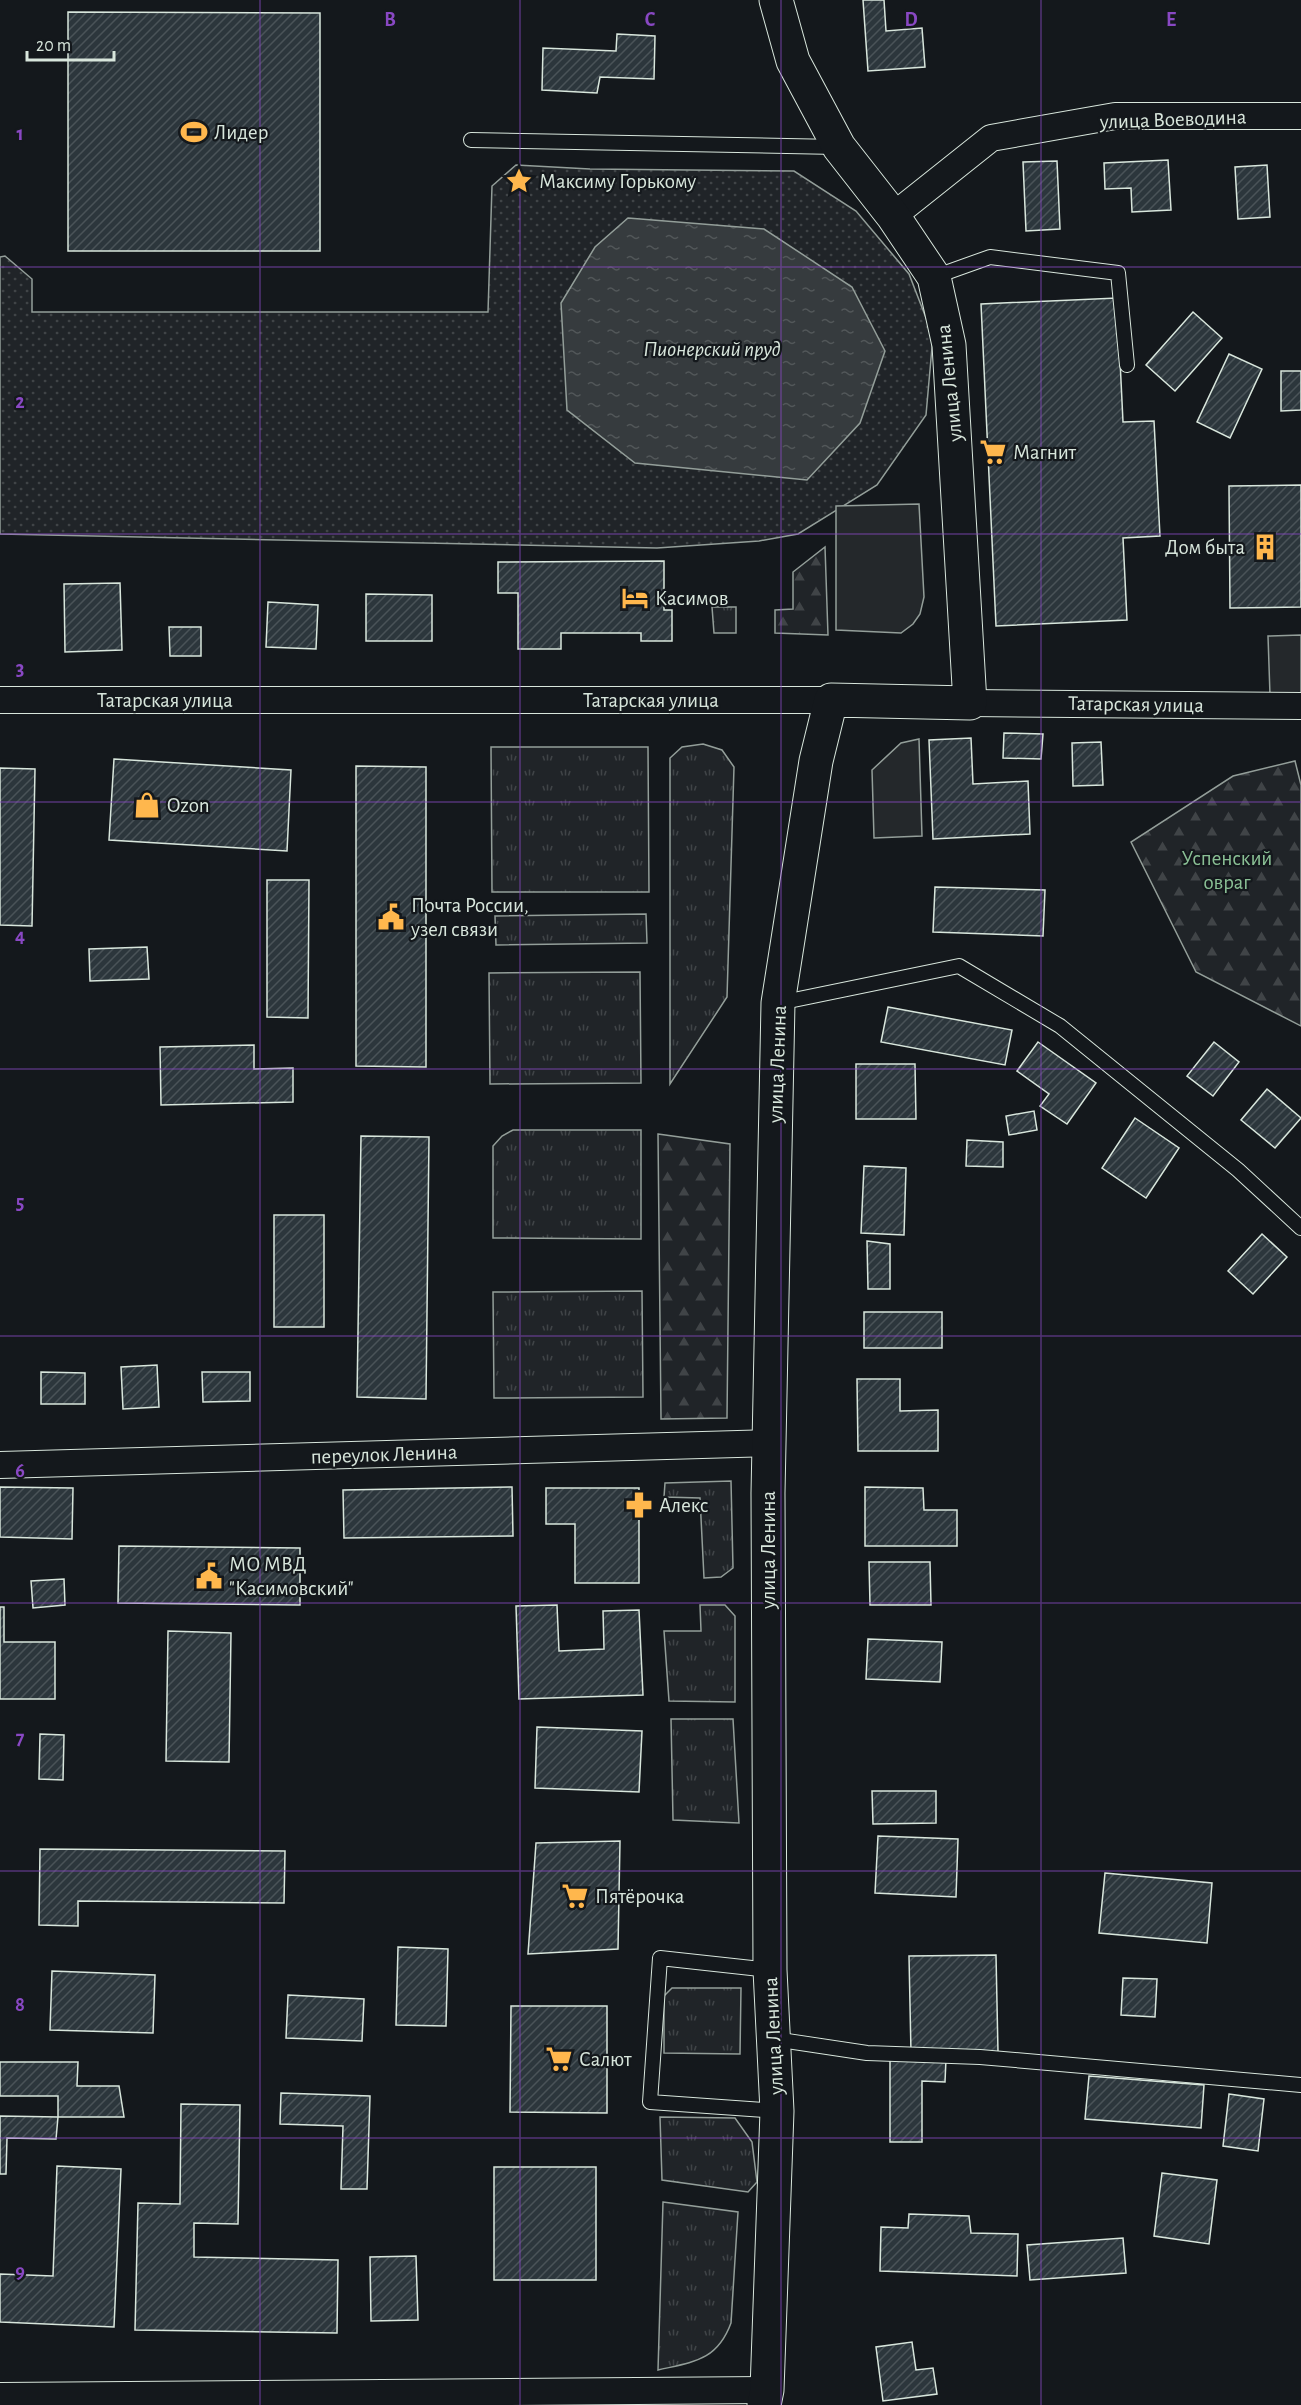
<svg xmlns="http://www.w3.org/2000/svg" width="1301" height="2405" viewBox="0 0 1301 2405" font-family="'Alegreya Sans',sans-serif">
  <defs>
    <pattern id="grass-tufts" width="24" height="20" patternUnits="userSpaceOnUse" patternTransform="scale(1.5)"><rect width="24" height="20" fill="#202428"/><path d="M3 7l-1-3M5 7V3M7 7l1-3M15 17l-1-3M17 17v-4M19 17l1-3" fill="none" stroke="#404447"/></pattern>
    <pattern id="forest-firs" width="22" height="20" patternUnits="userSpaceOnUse" patternTransform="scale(1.5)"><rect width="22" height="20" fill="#202428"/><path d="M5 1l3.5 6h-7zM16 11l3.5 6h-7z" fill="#404447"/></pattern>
    <pattern id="park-dots" width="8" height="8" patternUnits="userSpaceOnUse" patternTransform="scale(1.5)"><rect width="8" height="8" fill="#202428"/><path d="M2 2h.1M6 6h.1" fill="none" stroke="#404447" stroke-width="1.8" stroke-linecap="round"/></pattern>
    <pattern id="water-ripples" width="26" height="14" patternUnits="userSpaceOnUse" patternTransform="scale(1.5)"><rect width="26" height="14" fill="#363b3e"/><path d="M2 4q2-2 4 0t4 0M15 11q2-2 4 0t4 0" fill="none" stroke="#525759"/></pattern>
    <pattern id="building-hatch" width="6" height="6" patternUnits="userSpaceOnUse" patternTransform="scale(1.5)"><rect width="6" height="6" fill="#2c363c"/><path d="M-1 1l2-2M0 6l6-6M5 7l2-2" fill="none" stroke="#4a5358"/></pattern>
  </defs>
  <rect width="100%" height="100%" fill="#14181c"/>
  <g fill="url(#grass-tufts)" stroke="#939e99" stroke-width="1.5">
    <polygon points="712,607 736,607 736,633 714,633"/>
    <polygon points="703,744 722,750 734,767 727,997 670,1084 670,758 682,747"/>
    <polygon points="491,747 648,747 649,892 492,892"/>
    <polygon points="646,914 647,943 496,945 495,916"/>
    <polygon points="640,972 641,1083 490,1084 489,973"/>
    <polygon points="513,1130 641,1130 641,1239 493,1238 493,1146 502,1136"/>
    <polygon points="642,1291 643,1397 494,1398 493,1292"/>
    <polygon points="731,1481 733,1568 721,1577 704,1578 700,1498 664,1497 665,1483"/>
    <polygon points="700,1605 725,1605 735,1616 735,1702 669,1701 664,1631 701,1631"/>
    <polygon points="671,1719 733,1719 739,1823 673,1820"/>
    <polygon points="672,1988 741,1988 740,2054 664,2053 664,1996"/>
    <polygon points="660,2117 735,2118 752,2142 757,2182 748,2192 662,2180"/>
    <path d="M 663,2202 L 738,2212 L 731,2323 C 717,2361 693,2362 658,2370 Z"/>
  </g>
  <g fill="url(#forest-firs)" stroke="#939e99" stroke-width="1.5">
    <polygon points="825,547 828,635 775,633 775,610 793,609 793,572"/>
    <polygon points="1295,761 1301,785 1301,1026 1196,972 1131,842 1233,776"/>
    <polygon points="658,1134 730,1144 727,1418 661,1419"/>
  </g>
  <polygon fill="url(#park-dots)" stroke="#939e99" stroke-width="1.5" points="516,165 590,169 794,171 856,211 909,274 933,336 926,415 877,485 798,534 759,541 657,548 0,534 0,257 5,256 32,279 32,312 488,312 492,186"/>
  <g fill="#24282b" stroke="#939e99" stroke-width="1.5">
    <polygon points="919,504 924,597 920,614 913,624 901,633 836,630 836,506"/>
    <polygon points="1301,635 1301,694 1270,695 1268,636"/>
    <polygon points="919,739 922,836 874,838 872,770 901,743"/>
  </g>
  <polygon fill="url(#water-ripples)" stroke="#939e99" stroke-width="1.5" points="628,218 764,229 852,287 885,351 860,423 807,480 635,463 567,410 561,303 595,247"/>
  <g fill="url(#building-hatch)" stroke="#d8e6dc" stroke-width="1.5">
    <polygon points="863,0 884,0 886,31 922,28 925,67 868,71"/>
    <polygon points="68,12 320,13 320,251 68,251"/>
    <polygon points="617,34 655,36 654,79 600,77 597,93 542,90 543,48 616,51"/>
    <polygon points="1168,160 1171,210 1132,212 1131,188 1105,189 1104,163"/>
    <polygon points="1057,161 1060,229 1026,231 1023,162"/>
    <polygon points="1267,165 1270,217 1238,219 1235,167"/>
    <polygon points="1117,298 1123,422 1154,421 1160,536 1123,538 1127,620 996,626 981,304"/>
    <polygon points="1193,312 1222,338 1175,391 1146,365"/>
    <polygon points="1229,354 1262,369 1230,438 1197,422"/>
    <polygon points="1281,371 1301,371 1301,410 1281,411"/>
    <polygon points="1301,485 1301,607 1230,608 1229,486"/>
    <polygon points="664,561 664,610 672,610 672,641 641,641 641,633 561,633 561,649 518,649 518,593 498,593 498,562"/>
    <polygon points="120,583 122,650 65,652 64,584"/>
    <polygon points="366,594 432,595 432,641 366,641"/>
    <polygon points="268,602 318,605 316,649 266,647"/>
    <polygon points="169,627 201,627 201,656 170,656"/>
    <polygon points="1004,733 1043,734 1041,759 1003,758"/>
    <polygon points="971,738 973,784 1028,781 1030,834 933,839 929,740"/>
    <polygon points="1101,742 1103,785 1073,786 1072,743"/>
    <polygon points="114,759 291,770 287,851 109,840"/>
    <polygon points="356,766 426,767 426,1067 356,1066"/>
    <polygon points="0,768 35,769 32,926 0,925"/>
    <polygon points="267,880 309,880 308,1018 267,1017"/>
    <polygon points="935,887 1045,890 1043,936 933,932"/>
    <polygon points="147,947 149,979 90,981 89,949"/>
    <polygon points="888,1007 1012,1030 1005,1065 881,1042"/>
    <polygon points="1038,1042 1096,1083 1067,1124 1040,1106 1049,1094 1017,1071"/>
    <polygon points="1214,1042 1239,1062 1213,1096 1187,1076"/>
    <polygon points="254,1045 254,1069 293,1068 293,1102 161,1105 160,1047"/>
    <polygon points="856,1064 915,1064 916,1119 856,1119"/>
    <polygon points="1267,1089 1301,1118 1275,1148 1241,1120"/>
    <polygon points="1034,1111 1037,1130 1009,1135 1006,1116"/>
    <polygon points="1135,1118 1179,1148 1146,1198 1102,1168"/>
    <polygon points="361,1136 429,1137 426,1399 357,1397"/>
    <polygon points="967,1140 1003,1142 1003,1167 966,1166"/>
    <polygon points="864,1166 906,1168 904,1235 861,1233"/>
    <rect x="274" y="1215" width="50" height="112"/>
    <polygon points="1262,1234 1287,1257 1253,1294 1228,1271"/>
    <polygon points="867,1241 890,1244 890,1289 868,1289"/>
    <rect x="864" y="1312" width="78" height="36"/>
    <polygon points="157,1365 159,1407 123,1409 121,1367"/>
    <polygon points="41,1372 85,1373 85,1404 41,1404"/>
    <polygon points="202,1372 250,1372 250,1401 203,1402"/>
    <polygon points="857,1379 900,1379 900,1411 938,1410 938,1451 858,1451"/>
    <polygon points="0,1487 73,1488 72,1539 0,1537"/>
    <polygon points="512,1487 513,1536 344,1538 343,1490"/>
    <polygon points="865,1487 923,1488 924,1510 957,1510 957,1546 865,1546"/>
    <polygon points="546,1488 639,1488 639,1583 575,1583 575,1524 546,1524"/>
    <polygon points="119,1546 300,1548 300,1605 118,1603"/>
    <polygon points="869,1562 930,1562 931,1605 870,1605"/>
    <polygon points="64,1579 65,1605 33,1608 31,1581"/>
    <polygon points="557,1605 559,1651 604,1649 603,1611 639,1610 643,1695 519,1699 516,1606"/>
    <polygon points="0,1607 4,1607 4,1642 55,1642 55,1699 0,1699"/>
    <polygon points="168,1631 231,1633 229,1762 166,1761"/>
    <polygon points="868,1639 942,1642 940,1682 866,1679"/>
    <polygon points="537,1727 642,1731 639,1792 535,1788"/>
    <polygon points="40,1734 64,1735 63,1780 39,1779"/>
    <polygon points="872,1791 936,1791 936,1823 873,1824"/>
    <polygon points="878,1836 958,1839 956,1897 875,1893"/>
    <polygon points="620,1841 618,1949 528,1954 536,1843"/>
    <polygon points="40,1849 285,1851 284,1903 78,1901 78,1926 39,1925"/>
    <polygon points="1105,1873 1212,1883 1207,1943 1099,1933"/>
    <polygon points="398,1947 448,1949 446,2026 396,2025"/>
    <polygon points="996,1955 998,2052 911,2053 909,1956"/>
    <polygon points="52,1971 155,1975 153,2033 50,2030"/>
    <polygon points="1123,1978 1157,1979 1155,2017 1121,2015"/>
    <polygon points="288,1995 364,1999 362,2041 286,2038"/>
    <polygon points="511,2006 607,2006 607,2113 510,2112"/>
    <polygon points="890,2059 946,2059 945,2082 922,2081 922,2142 890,2142"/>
    <polygon points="0,2062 78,2062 77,2086 119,2086 124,2117 58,2117 58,2096 0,2096"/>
    <polygon points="1089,2076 1204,2085 1201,2128 1085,2119"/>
    <polygon points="281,2093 370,2096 367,2189 341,2189 343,2126 280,2124"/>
    <polygon points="1229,2094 1264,2099 1258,2151 1223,2146"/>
    <polygon points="181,2104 240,2105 238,2224 194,2223 194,2257 338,2260 337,2333 135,2330 138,2203 180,2204"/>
    <polygon points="0,2116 58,2117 56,2139 7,2138 6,2174 0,2174"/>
    <polygon points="57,2166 121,2169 114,2327 0,2322 0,2274 53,2276"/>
    <rect x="494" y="2167" width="102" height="113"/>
    <polygon points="1162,2173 1217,2180 1209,2244 1154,2236"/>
    <polygon points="909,2214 969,2216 971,2233 1018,2234 1017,2276 880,2271 881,2227 908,2228"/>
    <polygon points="1123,2238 1126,2273 1030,2280 1027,2245"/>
    <polygon points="416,2256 418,2320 371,2321 370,2257"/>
    <polygon points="912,2342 916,2370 933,2368 937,2394 883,2401 876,2347"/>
  </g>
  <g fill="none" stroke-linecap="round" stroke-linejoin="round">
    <g stroke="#d8e6dc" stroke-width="16">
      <g id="lane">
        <polyline points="471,140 837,147"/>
        <polyline points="934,277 990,257 1118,273 1127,365"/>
        <polyline points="779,1003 959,966 1060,1026 1238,1170 1301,1228"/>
        <polyline points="770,1970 660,1958 650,2102 777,2111"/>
        <polyline points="774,2039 867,2053 980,2057 1301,2085"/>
      </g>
    </g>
    <g stroke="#d8e6dc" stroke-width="28">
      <g id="street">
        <polyline points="893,216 991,138 1115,116 1301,116"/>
        <polyline points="0,700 831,700"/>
        <polyline points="970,703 1301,706"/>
        <polyline points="0,1465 769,1443"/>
        <polyline points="0,2396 767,2390"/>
      </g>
    </g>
    <g stroke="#d8e6dc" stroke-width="35">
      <polyline id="secondary" points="764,2405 767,2390 777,2111 770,1970 768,1493 778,1003 816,761 831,700 970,703 949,345 934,277 893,216 839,147 793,61 776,0"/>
    </g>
    <use href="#lane" stroke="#14181c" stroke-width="14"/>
    <use href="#street" stroke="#14181c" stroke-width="26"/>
    <use href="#secondary" stroke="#14181c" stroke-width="33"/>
  </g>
  <path fill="none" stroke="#8948c3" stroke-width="1.5" stroke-opacity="0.55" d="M 260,0 L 260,2405M 520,0 L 520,2405M 781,0 L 781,2405M 1041,0 L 1041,2405M 0,267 L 1301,267M 0,534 L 1301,534M 0,802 L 1301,802M 0,1069 L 1301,1069M 0,1336 L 1301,1336M 0,1603 L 1301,1603M 0,1871 L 1301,1871M 0,2138 L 1301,2138"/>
  <defs>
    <g id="stadium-bare" transform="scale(2.07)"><path d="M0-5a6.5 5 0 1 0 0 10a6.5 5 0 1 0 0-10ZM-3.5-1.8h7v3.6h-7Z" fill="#ffb74d" stroke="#14181c" stroke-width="2.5" paint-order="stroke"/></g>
    <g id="sight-bare" transform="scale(2.07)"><path d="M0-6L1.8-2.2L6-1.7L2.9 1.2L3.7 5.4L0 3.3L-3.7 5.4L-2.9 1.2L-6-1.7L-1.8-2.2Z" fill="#ffb74d" stroke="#14181c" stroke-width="2.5" paint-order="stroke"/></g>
    <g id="supermarket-bare" transform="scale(2.07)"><path d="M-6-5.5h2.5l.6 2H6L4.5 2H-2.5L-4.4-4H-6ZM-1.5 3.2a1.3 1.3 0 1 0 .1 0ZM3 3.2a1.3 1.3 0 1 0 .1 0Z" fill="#ffb74d" stroke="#14181c" stroke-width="2.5" paint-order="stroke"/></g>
    <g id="building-bare" transform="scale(2.07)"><path d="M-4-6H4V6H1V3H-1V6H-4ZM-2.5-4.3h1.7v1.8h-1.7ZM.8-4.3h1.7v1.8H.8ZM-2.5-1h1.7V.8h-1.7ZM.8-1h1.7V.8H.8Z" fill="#ffb74d" stroke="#14181c" stroke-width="2.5" paint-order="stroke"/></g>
    <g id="hotel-bare" transform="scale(2.07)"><path d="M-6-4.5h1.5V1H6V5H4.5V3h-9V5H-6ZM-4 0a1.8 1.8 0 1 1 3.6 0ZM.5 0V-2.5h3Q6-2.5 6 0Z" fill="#ffb74d" stroke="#14181c" stroke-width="2.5" paint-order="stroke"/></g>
    <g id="shop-bare" transform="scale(2.07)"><path d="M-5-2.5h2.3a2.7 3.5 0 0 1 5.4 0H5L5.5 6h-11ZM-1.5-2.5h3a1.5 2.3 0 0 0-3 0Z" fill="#ffb74d" stroke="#14181c" stroke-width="2.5" paint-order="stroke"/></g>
    <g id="civic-bare" transform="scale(2.07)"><path d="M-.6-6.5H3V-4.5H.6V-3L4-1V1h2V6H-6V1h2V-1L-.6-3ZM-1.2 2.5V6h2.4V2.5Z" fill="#ffb74d" stroke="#14181c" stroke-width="2.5" paint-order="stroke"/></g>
    <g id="pharmacy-bare" transform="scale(2.07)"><path d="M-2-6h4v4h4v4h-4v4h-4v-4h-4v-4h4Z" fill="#ffb74d" stroke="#14181c" stroke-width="2.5" paint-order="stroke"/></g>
  </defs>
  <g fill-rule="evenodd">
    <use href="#stadium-bare" x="194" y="132"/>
    <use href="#sight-bare" x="519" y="181"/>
    <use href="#supermarket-bare" x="993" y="452"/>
    <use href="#building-bare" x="1265" y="547"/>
    <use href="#hotel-bare" x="635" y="598"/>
    <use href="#shop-bare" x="147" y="805"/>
    <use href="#civic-bare" x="391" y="917"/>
    <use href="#pharmacy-bare" x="639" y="1505"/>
    <use href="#civic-bare" x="209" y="1576"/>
    <use href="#supermarket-bare" x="575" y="1896"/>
    <use href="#supermarket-bare" x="559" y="2059"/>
  </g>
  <g text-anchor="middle" stroke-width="4.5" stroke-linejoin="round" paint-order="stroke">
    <g font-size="21" fill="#d8e6dc" stroke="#14181c">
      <text transform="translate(1173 119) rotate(-2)" y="7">улица Воеводина</text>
      <text transform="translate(949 383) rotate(-96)" y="7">улица Ленина</text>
      <text x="165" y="707">Татарская улица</text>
      <text x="651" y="707">Татарская улица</text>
      <text transform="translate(1136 704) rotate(1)" y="7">Татарская улица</text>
      <text transform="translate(777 1064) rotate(-88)" y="7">улица Ленина</text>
      <text transform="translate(384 1454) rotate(-2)" y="7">переулок Ленина</text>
      <text transform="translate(768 1550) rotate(-90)" y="7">улица Ленина</text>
      <text transform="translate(773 2036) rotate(-93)" y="7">улица Ленина</text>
    </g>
    <g font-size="21" fill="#d8e6dc" stroke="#14181c" text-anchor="start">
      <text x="214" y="139">Лидер</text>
      <text x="539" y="188">Максиму Горькому</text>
      <text x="1013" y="459">Магнит</text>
      <text x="1245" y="554" text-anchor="end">Дом быта</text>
      <text x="655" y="605">Касимов</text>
      <text x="167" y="812">Ozon</text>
      <text x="411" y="912">Почта России,<tspan x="411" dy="24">узел связи</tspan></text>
      <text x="659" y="1512">Алекс</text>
      <text x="229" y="1571">МО МВД<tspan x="229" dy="24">"Касимовский"</tspan></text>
      <text x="595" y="1903">Пятёрочка</text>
      <text x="579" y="2066">Салют</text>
    </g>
    <g font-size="21" fill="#8ac095" stroke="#14181c">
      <text x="1227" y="865">Успенский<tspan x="1227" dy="24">овраг</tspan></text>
    </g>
    <g font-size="22" font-style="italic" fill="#d8e6dc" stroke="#14181c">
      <text x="712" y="356">Пионерский пруд</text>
    </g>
  </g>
  <g font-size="20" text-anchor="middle" font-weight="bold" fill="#8948c3" stroke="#14181c" stroke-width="4.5" stroke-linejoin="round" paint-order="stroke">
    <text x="390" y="26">B</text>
    <text x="650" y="26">C</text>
    <text x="911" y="26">D</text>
    <text x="1171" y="26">E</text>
    <text x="20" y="140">1</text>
    <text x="20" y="408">2</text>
    <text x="20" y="675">3</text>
    <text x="20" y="942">4</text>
    <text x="20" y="1209">5</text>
    <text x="20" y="1477">6</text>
    <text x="20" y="1744">7</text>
    <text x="20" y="2011">8</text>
    <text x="20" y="2278">9</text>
  </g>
  <path d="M27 51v9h87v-9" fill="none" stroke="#d8e6dc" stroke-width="3"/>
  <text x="36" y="51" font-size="18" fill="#d8e6dc" stroke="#14181c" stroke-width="4.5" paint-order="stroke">20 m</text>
</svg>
